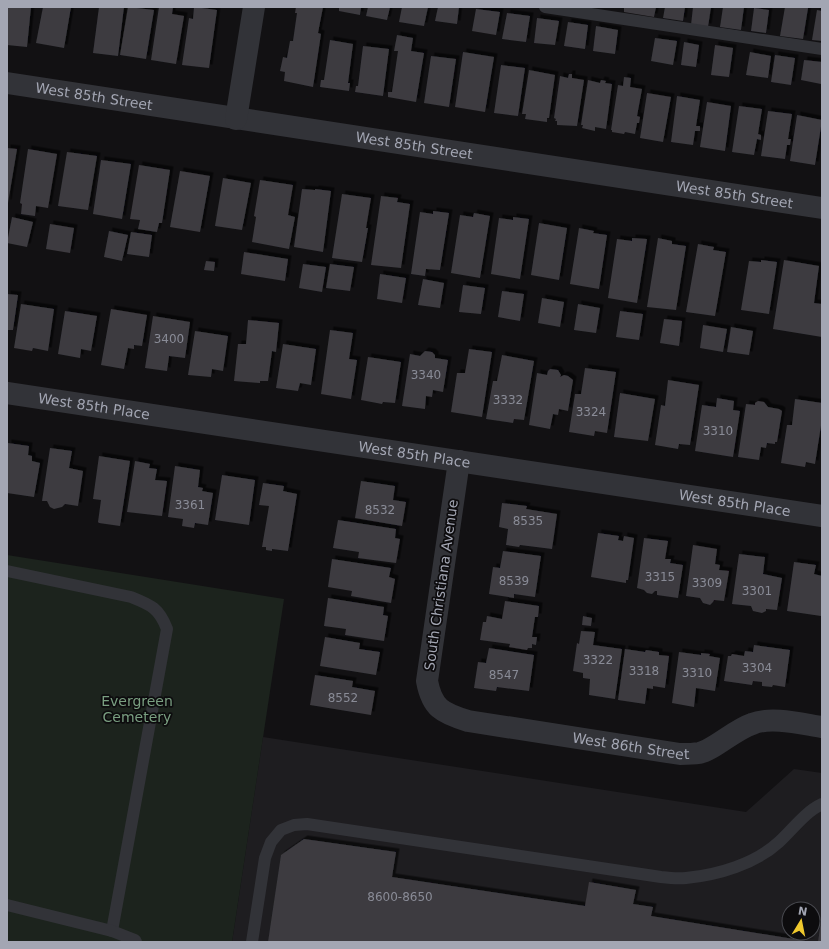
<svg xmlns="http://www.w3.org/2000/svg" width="829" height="949" viewBox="0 0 829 949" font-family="'DejaVu Sans',sans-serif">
  <defs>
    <filter id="shadow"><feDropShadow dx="3.5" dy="-3.5" stdDeviation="0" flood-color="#0009"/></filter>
  </defs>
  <rect width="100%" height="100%" fill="#121113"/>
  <path fill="#1e1d20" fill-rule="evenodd" d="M 263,737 L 746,812 L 794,769 L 822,773 L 822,942 L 232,942 ZM 789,909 L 813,909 L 813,933 L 789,933 Z"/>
  <polygon fill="#1c231d" points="7,555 284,599 232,942 7,942"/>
  <g fill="#3c3b40" filter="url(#shadow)">
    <polygon points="7,7 31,7 27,47 7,45"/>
    <polygon points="43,7 71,7 64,48 36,43"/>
    <polygon points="99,7 124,7 118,56 93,53"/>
    <polygon points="128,7 154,10 146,59 120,55"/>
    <polygon points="159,7 173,7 172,14 184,16 176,64 151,60"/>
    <polygon points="194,7 217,10 209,68 182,65 189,18 193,19"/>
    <polygon points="296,7 323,7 318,33 321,34 313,87 284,81 285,72 280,71 283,57 287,58 290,41 293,41 297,13 295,13"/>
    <polygon points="339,7 361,7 360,15 339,11"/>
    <polygon points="368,7 390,7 387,20 366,16"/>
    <polygon points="402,7 428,7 424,26 399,22"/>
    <polygon points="438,7 459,7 457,24 435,21"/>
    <polygon points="624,7 656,7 654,17 624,12"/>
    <polygon points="665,7 685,7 683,21 663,18"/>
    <polygon points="693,7 711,7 708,27 691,25"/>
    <polygon points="723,7 744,7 741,30 720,27"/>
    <polygon points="785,7 808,8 803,39 780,36"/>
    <polygon points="754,8 769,10 766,33 751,31"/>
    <polygon points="476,9 500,12 496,35 472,31"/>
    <polygon points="817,10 822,11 822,41 812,40"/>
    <polygon points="507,13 530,16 526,42 502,39"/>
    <polygon points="537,18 559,21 555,45 534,43"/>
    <polygon points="568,22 588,25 585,49 564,46"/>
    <polygon points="596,26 618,30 615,54 593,51"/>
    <polygon points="397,35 413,38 411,51 424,53 416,102 388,97 388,92 392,92 398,51 394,51"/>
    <polygon points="655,38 677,41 673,65 651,61"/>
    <polygon points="330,40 353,44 348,83 350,83 349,91 320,87 321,80 324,80"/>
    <polygon points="684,42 699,45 696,67 681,65"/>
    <polygon points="715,45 733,48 729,77 711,75"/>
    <polygon points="363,46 389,49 383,96 355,92 356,86 358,86"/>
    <polygon points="463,52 494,57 485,112 455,107"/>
    <polygon points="750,52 771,56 768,78 746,75"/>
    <polygon points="775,55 795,58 791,85 771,82"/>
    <polygon points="431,56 456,59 449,107 424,103"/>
    <polygon points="804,60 822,62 821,84 801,80"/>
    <polygon points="501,65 525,68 518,116 494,113"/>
    <polygon points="529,70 555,75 549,118 547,118 547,122 525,119 526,114 522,114"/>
    <polygon points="569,74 572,74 572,78 584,80 577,126 557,125 557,121 555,121 556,119 554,118 560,76 568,78"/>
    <polygon points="624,77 631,78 630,87 642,89 637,116 640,117 639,123 637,123 635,134 625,132 624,134 612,132 612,130 611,130 618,85 623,86"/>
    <polygon points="588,80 600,83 601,80 606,81 605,83 612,84 606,129 595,127 595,131 582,128 583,125 581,125"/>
    <polygon points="647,93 671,97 663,142 640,138"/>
    <polygon points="677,96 700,100 696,126 700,126 700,131 695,131 693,145 671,142"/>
    <polygon points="707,102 731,106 725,151 700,147"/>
    <polygon points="739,106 762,109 758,134 761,135 761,140 757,139 754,155 732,152"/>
    <polygon points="768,111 792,114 788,139 791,139 790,145 787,145 785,159 761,156"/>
    <polygon points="797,115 822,120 815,165 790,161"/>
    <polygon points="7,148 17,149 8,203 7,203"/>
    <polygon points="28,149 57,154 48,208 36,206 35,216 21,214 22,204 20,203"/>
    <polygon points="67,152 97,156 88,210 58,206"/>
    <polygon points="101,160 131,164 122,219 93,214"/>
    <polygon points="139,165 170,170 162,223 159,223 157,232 138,229 140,220 130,219"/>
    <polygon points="180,171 210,176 200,232 170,227"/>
    <polygon points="223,178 251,183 242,230 215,226"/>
    <polygon points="260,180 293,185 288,215 295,217 289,249 252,242 256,217 254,216"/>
    <polygon points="302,189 315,190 315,189 331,191 323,252 294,247"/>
    <polygon points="342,194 371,198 366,228 368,228 362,262 332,258"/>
    <polygon points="381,196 398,198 397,202 410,204 401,268 371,265"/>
    <polygon points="433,211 449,213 440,270 426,269 425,276 411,274 420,212 433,214"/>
    <polygon points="474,213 490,216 480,278 451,273 460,215 473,217"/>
    <polygon points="12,217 33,222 27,247 7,243"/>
    <polygon points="513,217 529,219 520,279 491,274 499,218 513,220"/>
    <polygon points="539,223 567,228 559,280 531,275"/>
    <polygon points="50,224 74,228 70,253 46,249"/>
    <polygon points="579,228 594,231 593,233 607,235 599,289 570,284"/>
    <polygon points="109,231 128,235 122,261 104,257"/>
    <polygon points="131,232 152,235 149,257 127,254"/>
    <polygon points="632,238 647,239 637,303 608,298 617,239 632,241"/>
    <polygon points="658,238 672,241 672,244 686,246 676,310 647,307"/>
    <polygon points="698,244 714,247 713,250 726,252 715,316 686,312"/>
    <polygon points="244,252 288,259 285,281 241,274"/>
    <polygon points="761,260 777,262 769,314 741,310 749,261 761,262"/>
    <polygon points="784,260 819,266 814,303 822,304 822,337 773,329"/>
    <polygon points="206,261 215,262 214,271 204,270"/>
    <polygon points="303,264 326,267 322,292 299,288"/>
    <polygon points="330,264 354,267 350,291 326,288"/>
    <polygon points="380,274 406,278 402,303 377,299"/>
    <polygon points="423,279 444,283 440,308 418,305"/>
    <polygon points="463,285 485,288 481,314 459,312"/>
    <polygon points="502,291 524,294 520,321 498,317"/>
    <polygon points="7,294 18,295 13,330 7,330"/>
    <polygon points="542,298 564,302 560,327 538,323"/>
    <polygon points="21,304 54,309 48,351 33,348 32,351 14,348"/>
    <polygon points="578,304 600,308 596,333 574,330"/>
    <polygon points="111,309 147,315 142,346 134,345 134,349 128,348 124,369 101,365"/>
    <polygon points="65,311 97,316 91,351 81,349 80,358 58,354"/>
    <polygon points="620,311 643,314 639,340 616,337"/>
    <polygon points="153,316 190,322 185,358 169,356 167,371 145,368"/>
    <polygon points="664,319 682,321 679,346 660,343"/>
    <polygon points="248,320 279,323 276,352 272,351 268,381 260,381 260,383 234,381 238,344 246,344"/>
    <polygon points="703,325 727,329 723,352 700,348"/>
    <polygon points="731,327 753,331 749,355 727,352"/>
    <polygon points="330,330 353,333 349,359 357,360 351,399 321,394"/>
    <polygon points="195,331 228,336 223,371 212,369 211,377 188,375"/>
    <polygon points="283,344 316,349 311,385 300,383 298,391 276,388"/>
    <polygon points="469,349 492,352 482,417 451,412 457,373 465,373"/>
    <polygon points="425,351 432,352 435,355 435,358 448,360 443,392 433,390 432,397 426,396 425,409 402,406 410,354 420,356"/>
    <polygon points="502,355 534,361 524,420 514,419 513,423 486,419 493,381 497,381"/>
    <polygon points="368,357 401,362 395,403 383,402 382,404 361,400"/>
    <polygon points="585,368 616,372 607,433 595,431 594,436 569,432 575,394 581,394"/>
    <polygon points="550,369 558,370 561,375 560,377 564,375 568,376 573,380 568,411 559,409 558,415 553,414 550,429 529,425 537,373 547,375 548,371"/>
    <polygon points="668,380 699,385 690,445 679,444 678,449 655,445 661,405 665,406"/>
    <polygon points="620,393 655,399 648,441 614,437"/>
    <polygon points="717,398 734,401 733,410 740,411 733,457 695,451 702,405 716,407"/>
    <polygon points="795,399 822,403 822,419 815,464 806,462 805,467 781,463 787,425 792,425"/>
    <polygon points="758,401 764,402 768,407 779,409 782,411 777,442 775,442 775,444 767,443 766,448 761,447 759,460 738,457 746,404 755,405 755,403"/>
    <polygon points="8,443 29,446 28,455 32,456 32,461 40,463 34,497 7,493"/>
    <polygon points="50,448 72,451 69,468 83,471 78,506 65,504 62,507 54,509 50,507 47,501 42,501"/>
    <polygon points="99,456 130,461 120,526 99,523 98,522 101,500 93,499"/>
    <polygon points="135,461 150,464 149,468 157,469 155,480 167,481 162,516 127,512"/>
    <polygon points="175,466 200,470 198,487 203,488 202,491 213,493 208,525 195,523 194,528 182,526 183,519 168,517"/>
    <polygon points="222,475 255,480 249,525 215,520"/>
    <polygon points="361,481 395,486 393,500 406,502 402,526 355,518"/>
    <polygon points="263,483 284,486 283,491 297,494 288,551 272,549 272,551 266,550 266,547 262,547 269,506 259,505"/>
    <polygon points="502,503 527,506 526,509 557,514 552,549 520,545 519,547 506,545 508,529 499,527"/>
    <polygon points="338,520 396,529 395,538 400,539 396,563 358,558 359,552 333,548"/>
    <polygon points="598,533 619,536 618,540 623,541 624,536 634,538 628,580 626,580 626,583 591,577"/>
    <polygon points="644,538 668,541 665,559 671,559 670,563 683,565 678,598 657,595 657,591 655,591 652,594 647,593 644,590 637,588"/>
    <polygon points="693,545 717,549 715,564 720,565 719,570 729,571 724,601 714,600 713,602 710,605 703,603 700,598 686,596"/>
    <polygon points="503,551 541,556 535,597 514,594 514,598 489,594 493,567 500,568"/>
    <polygon points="739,554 765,557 763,574 782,578 777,610 766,609 766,611 762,613 753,611 751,606 732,604"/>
    <polygon points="332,559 391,568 389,577 395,579 391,603 351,596 352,591 328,587"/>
    <polygon points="794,562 816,565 814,574 822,576 821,616 787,611"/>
    <polygon points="328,598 384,607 383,615 388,616 384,641 345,635 346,629 324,626"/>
    <polygon points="505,601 539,606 538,617 535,617 532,637 537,637 536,645 532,644 532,648 528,648 527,650 509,647 510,644 480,640 483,622 486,622 487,616 502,619"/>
    <polygon points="583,616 592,618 591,626 582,625"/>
    <polygon points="581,631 595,632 593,645 622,649 615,699 589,695 590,679 583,678 583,673 573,671 577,643 579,644"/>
    <polygon points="325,637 360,643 359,649 380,652 376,675 320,666"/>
    <polygon points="754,645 790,650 785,687 773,685 772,687 762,686 762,682 753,681 752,685 724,681 728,656 731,656 732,654 744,656 745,651 753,652"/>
    <polygon points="489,648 534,655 529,691 497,687 496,691 474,688 478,662 486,663"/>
    <polygon points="625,649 645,652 646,650 659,652 659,655 669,656 665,688 653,686 653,689 647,688 645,704 618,700"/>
    <polygon points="679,652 701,655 701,653 710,654 709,656 720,658 715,691 696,688 694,707 672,703"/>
    <polygon points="315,675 353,681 352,687 375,691 371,715 310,705"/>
    <polygon points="304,839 396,852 392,877 585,906 589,882 636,890 633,904 653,907 651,916 812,942 268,942 281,855"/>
    <polygon points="821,921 822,942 818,942"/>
  </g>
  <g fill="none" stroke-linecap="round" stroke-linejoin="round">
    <g stroke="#323338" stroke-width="12">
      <polyline points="545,7 822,49"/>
      <path d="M 7,571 L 131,597 C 151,605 159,608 167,629 L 112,931"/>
      <polyline points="7,905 112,931 135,940 136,942"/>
      <path d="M 252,942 L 265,858 L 271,842 L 281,830 L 294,825 L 307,824 L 661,877 C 669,878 678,879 686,878 C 718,875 755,864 779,842 C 793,829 805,812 822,804"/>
    </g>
    <g stroke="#323338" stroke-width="22">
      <path id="s1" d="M 7,83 L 822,208"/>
      <polyline points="236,119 254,7"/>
      <path id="s2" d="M 7,393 L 822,516"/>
      <path id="s3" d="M 459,461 L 427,681 C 432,708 442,713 468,721 L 680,754 C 686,754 693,754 699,753 C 714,750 734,730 752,724 C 771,716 802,724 822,727"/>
    </g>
  </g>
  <g text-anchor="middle" stroke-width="3.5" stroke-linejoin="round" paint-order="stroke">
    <g font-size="12" fill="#898b96">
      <text x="169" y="343">3400</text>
      <text x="426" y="379">3340</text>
      <text x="508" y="404">3332</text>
      <text x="591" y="416">3324</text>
      <text x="718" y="435">3310</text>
      <text x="190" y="509">3361</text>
      <text x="380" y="514">8532</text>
      <text x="528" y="525">8535</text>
      <text x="660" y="581">3315</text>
      <text x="514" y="585">8539</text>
      <text x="707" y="587">3309</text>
      <text x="757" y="595">3301</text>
      <text x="598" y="664">3322</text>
      <text x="757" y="672">3304</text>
      <text x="644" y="675">3318</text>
      <text x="697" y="677">3310</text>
      <text x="504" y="679">8547</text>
      <text x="343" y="702">8552</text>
      <text x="400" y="901">8600-8650</text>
    </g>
    <g font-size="14" fill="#a3a6b3" stroke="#0d0c0e">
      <text dy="5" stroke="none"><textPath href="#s1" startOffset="88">West 85th Street</textPath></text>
      <text dy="5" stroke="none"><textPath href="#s1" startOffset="412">West 85th Street</textPath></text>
      <text dy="5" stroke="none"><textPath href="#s1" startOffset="736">West 85th Street</textPath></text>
      <text dy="5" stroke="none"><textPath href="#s2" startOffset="88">West 85th Place</textPath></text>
      <text dy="5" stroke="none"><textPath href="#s2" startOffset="412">West 85th Place</textPath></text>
      <text dy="5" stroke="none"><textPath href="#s2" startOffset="736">West 85th Place</textPath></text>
      <text transform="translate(441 585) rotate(-82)" y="5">South Christiana Avenue</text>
      <text dy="5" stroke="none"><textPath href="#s3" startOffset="449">West 86th Street</textPath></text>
    </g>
    <g font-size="14" fill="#7a9f81" stroke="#0d0c0e">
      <text x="137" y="706">Evergreen<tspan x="137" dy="16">Cemetery</tspan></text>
    </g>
  </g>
  <rect width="829" height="949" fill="none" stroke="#a3a6b3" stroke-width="16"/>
  <g transform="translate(801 921) rotate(10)"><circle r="19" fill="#0d0c0e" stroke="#494a50"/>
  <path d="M0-3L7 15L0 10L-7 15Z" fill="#efc82d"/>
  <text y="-6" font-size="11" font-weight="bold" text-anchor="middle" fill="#a3a6b3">N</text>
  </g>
</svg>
